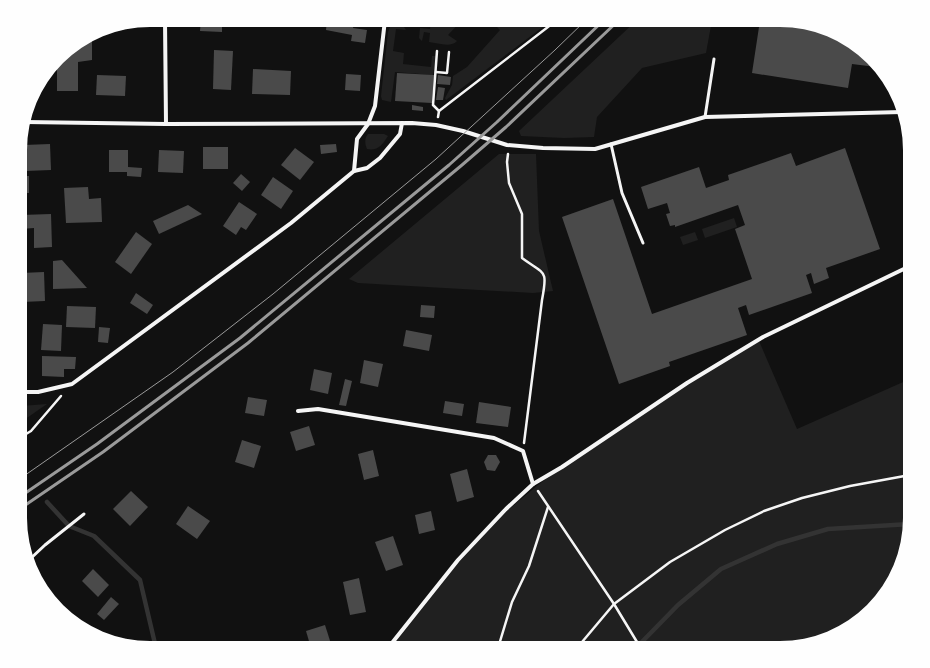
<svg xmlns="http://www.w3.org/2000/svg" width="930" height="668" viewBox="0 0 930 668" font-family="Manrope,sans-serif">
  <rect width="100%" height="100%" fill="#111"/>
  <g fill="#202020">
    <path d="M 431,20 L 462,20 L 448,35 L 457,41 C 451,48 438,43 429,42 L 430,33 L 424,32 L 422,41 L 419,38 L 420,28 L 430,29 Z"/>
    <polygon points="493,20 552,20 446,100 445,98 452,85 453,76 467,67 500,30 492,22"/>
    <polygon points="637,20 712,20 706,53 642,68 597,117 594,137 564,138 521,136 519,131"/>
    <polygon points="398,25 404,27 406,30 396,29 393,51 404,53 403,64 431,67 432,56 436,56 433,75 395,72 391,102 382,100 381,96 388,32 390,27"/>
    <path d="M 368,134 L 384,134 L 388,136 C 382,145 378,151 367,149 C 365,145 364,138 368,134 Z"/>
    <polygon points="499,154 536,154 539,231 553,291 533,293 358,283 349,279"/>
    <polygon points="734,218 737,227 705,238 702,229"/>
    <polygon points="695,232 698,240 683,245 680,237"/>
    <polygon points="759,341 797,429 910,379 910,526 900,568 883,597 838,635 780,648 391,648 460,561 508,510 538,485 562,467 687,383"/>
    <polygon points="47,404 21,422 21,406"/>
  </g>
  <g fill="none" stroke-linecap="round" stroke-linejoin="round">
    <g stroke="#333" stroke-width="4.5">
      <polyline points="47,502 69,526 94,536 140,580 156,648"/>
      <polyline points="636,648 678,605 721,569 777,544 828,529 910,524"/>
    </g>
  </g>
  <g fill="#4a4a4a">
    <polygon points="148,20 148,23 137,23 137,22"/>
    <polygon points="201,20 222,20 222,32 200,31"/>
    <polygon points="327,20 355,20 353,28 367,30 365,43 351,41 352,35 326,30"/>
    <polygon points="752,20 788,20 830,30 859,47 876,67 852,64 848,88 752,73 759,27 751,26"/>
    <polygon points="92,36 92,60 78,62 78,91 57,91 57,61 64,52 74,51 73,47"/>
    <polygon points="214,50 233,51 231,90 213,89"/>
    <polygon points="253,69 291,71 290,95 252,94"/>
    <polygon points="397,73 434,75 432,103 395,101"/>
    <polygon points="346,74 361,75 360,91 345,90"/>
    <polygon points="97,75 126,76 125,96 96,95"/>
    <polygon points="438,75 451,77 450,85 437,84"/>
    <polygon points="438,87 445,88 443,100 436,100"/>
    <polygon points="412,105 423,107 423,111 412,110"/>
    <polygon points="50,144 51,170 25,171 24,145"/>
    <polygon points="336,144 337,152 321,154 320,145"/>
    <rect x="203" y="147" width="25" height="22"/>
    <polygon points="295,148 314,162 300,180 281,165"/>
    <polygon points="845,148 880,249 826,268 829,278 814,284 811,273 806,275 812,293 749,315 746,305 738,308 747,335 669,362 670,366 619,384 562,217 613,199 652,314 752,279 735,229 745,225 738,205 675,227 675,225 670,226 666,214 670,213 667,203 648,209 641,187 699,167 706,188 729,180 728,175 791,153 796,166"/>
    <polygon points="109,150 128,150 128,167 142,168 141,177 127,176 127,172 109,172"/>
    <polygon points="159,150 184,151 183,173 158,172"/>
    <polygon points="241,174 250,182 242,191 233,183"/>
    <rect x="21" y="176" width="8" height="17"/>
    <polygon points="273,177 293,191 281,209 261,195"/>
    <polygon points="88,187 89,199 101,198 102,222 66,223 64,188"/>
    <polygon points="239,202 257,214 246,230 241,227 236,235 223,226"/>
    <polygon points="188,205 202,214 159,234 153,221"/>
    <polygon points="51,214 52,247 34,248 34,228 21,229 21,215"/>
    <polygon points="136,232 152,244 131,274 115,262"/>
    <polygon points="62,260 87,288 53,289 53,261"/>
    <polygon points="44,272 45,301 22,302 21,273"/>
    <polygon points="136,293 153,305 147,314 130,303"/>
    <polygon points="421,305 435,306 434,318 420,317"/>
    <polygon points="67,306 96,307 95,328 66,327"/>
    <polygon points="43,324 62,325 61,351 41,350"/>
    <polygon points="99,327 110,328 108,343 98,342"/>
    <polygon points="406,330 432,335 429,351 403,346"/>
    <polygon points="42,356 76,357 75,369 64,369 64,377 42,376"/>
    <polygon points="364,360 383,364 378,387 360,383"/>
    <polygon points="314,369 332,373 328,394 310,390"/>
    <polygon points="345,379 352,381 346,406 339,405"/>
    <polygon points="248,397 267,400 264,416 245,413"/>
    <polygon points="445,401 464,404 462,416 443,413"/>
    <polygon points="479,402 511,407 508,427 476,423"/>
    <polygon points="309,426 315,445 296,451 290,432"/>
    <polygon points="242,440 261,446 254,468 235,462"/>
    <polygon points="373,450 379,476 364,480 358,454"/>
    <polygon points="488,455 496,455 500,462 495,471 487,470 484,462"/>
    <polygon points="467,469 474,497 457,502 450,474"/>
    <polygon points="131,491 148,507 130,526 113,509"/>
    <polygon points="188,506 210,521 197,539 176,524"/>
    <polygon points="431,511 435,530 419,534 415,515"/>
    <polygon points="393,536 403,565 386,571 375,542"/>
    <polygon points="93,569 109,585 98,597 82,581"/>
    <polygon points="359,578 366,612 350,615 343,582"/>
    <polygon points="49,596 54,596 54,603"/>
    <polygon points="111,597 119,604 104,620 97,614"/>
    <polygon points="325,625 332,647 311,648 306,631"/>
  </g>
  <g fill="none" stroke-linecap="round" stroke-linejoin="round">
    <g stroke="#f5f5f5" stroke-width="2.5">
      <polyline points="437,51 433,105 439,111"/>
      <polyline points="436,72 447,73 449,52"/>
      <polyline points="438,117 439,111 557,20"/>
      <path d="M 508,154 L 507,162 L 509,183 L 522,214 L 522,258 C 545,275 548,269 542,300 L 524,443"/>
      <polyline points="21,437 31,431 61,396"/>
      <polyline points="538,491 614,604 637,642 643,648"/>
      <polyline points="498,648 512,602 529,566 548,507"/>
      <polyline points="577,648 614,604 670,562 725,530 764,511 802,498 850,486 910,475"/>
    </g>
    <g stroke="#f5f5f5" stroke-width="3">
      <polyline points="705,117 714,59"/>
      <polyline points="611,144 622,193 643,243"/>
      <polyline points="29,560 45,545 84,514"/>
    </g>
    <g stroke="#f5f5f5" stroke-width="4">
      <polyline points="165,20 166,124"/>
      <polyline points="25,122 166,124 412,123 436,125 463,131 507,145 543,148 595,149 705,117 902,112"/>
      <polyline points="354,171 357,139 368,124 375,106 385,20"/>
      <polyline points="21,392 38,392 72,384 291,223 354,171 367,168 380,158 400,134 402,123"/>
      <polyline points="298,411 318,409 494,438 523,451 533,484 506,509 458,560 388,648"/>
      <polyline points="533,484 562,467 687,383 763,337 910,266"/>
    </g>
    <polyline stroke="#9a9a9a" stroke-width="1" points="21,478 173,372 273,294 436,159 555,50 586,20"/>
    <g stroke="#9a9a9a" stroke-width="3">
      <polyline points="21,496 97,444 240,338 449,165 497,122 604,20"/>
      <polyline points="21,508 103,452 248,343 462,165 506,127 619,20"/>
    </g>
  </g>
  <path d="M0 0H930V668H0ZM150 27H780A123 123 0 0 1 903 150V518A123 123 0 0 1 780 641H150A123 123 0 0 1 27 518V150A123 123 0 0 1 150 27Z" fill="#fefefe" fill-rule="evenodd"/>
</svg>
